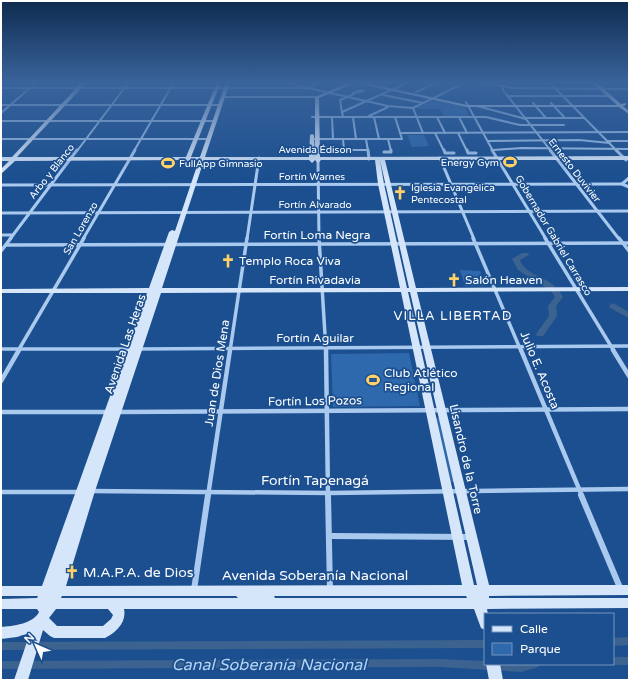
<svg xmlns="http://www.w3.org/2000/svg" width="630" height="681" viewBox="0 0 630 681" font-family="'Varela Round',sans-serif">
  <rect width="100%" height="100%" fill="#1b4f8f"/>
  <g fill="#2e69ad">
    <polygon points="434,100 465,106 468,116 444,116 440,109 419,109 418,107"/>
    <polygon points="407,135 424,135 429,146 412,147"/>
    <polygon points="460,270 480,271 485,286 465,286"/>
    <polygon points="409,353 420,406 333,407 331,354"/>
    <polygon points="436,418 440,418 455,482 451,482"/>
  </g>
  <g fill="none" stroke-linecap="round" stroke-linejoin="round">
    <g fill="#3c6290" fill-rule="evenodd">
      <polygon points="629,637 629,645 613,646 613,638"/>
      <polygon points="485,640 485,648 1,650 1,642"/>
      <polygon points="613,657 629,657 629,665 613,665 610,664 613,664"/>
      <polygon points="440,659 485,661 485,664 540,664 538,667 521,672 440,667 1,669 1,661"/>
    </g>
    <g fill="#3c6290" fill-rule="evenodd">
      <path d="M 522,253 L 528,253 L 529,255 L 520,260 C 525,275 546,276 555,287 L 554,289 L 548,289 L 518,270 L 512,259 Z"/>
      <polygon points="552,289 558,289 563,297 556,306 557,316 543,336 537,336 536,334 549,316 548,306 555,297 551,291"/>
      <polygon points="613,303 629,312 629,318 610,308 609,306"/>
    </g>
    <g stroke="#a9c9ee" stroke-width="2">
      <polyline points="284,82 302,86"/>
      <polyline points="479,82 513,88 629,89"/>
      <polyline points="512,82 503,87 503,90 551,151"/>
      <polyline points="549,82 617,151"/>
      <polyline points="627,82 629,84"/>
      <polyline points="1,88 308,88 388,106 413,108 466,82"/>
      <polyline points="308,88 322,82"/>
      <polygon points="360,90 364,91 353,93"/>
      <polyline points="416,92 435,83"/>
      <polyline points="383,95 423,103"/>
      <polyline points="507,96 608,96"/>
      <polyline points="222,97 317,97"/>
      <polyline points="466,102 493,151"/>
      <polyline points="533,103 546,118"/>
      <polyline points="551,103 565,118"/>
      <polyline points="1,105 220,105"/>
      <polyline points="477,106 526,119"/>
      <polyline points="413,108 423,133"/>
      <polyline points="342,112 340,100 354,94"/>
      <polyline points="1,113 37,82"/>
      <polyline points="369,116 388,107"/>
      <polyline points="312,117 486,117 520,125 564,125"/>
      <polyline points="332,117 333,139"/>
      <polyline points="343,117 342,112 409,82"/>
      <polyline points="353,117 356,139"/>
      <polyline points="374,117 379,139"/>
      <polyline points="437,117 445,133"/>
      <polyline points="459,117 467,133"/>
      <polyline points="525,118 584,118"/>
      <polyline points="1,121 214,121"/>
      <polyline points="400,133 629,132"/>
      <polyline points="435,133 444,151"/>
      <polyline points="458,133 467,151"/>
      <polyline points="1,139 208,139"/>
      <polyline points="314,139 402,139 395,117"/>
      <polyline points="343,139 344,150"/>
      <polyline points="366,139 368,151"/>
      <polyline points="388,139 391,151"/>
      <polyline points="488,141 579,140 610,143"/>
      <polyline points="607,141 629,141"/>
      <polyline points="315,150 367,150"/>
      <polyline points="493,150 522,148 629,149"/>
      <polyline points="77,151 129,82"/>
      <polyline points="134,151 174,82"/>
    </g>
    <g stroke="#a9c9ee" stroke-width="3">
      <polyline points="368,150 369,159"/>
      <polyline points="444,150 445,153 454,153"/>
      <polyline points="467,150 468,153 476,153"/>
      <polyline points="492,150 546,239"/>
      <polyline points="550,150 619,239"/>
      <polyline points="616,150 626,160"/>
      <polyline points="384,152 391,152 391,150"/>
      <polyline points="440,158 474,239"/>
      <polyline points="318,161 319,239"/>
      <polyline points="629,178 622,184 629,187"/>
      <polyline points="1,185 622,184"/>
      <polyline points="1,213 629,211"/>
      <polyline points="1,235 13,235"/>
      <polyline points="10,239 77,150"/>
      <polyline points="83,239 135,150"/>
      <polyline points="247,239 259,158"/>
    </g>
    <g stroke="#a9c9ee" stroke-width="3.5">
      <polyline points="319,238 326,351"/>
      <polyline points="473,238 521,351"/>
      <polyline points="545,238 614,351"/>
      <polyline points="619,238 629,251"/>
      <polyline points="6,245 629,243"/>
      <polyline points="1,251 11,238"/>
      <polyline points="1,349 131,349"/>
      <polyline points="137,349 629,346"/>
      <polyline points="18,351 84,238"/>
      <polyline points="230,351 247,238"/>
    </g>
    <g stroke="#a9c9ee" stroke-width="4.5">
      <polyline points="326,350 328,496"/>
      <polyline points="521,350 582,496"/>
      <polyline points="613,350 629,376"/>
      <polyline points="1,381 19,350"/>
      <polyline points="1,412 109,412"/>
      <polyline points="117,412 629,409"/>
      <polyline points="89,491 330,493 629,489"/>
      <polyline points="1,492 81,492"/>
      <polyline points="208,496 230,350"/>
    </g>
    <g stroke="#a9c9ee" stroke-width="6">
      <polyline points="328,495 330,590"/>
      <polyline points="581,495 621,590"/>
      <polyline points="331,536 470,537"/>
      <polyline points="194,590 208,495"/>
    </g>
    <g fill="#d6e6fa" fill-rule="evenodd">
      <path d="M 82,82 L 87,82 L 17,157 L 186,157 L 217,82 L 221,82 L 191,157 L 200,157 L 226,82 L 230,82 L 205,157 L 309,157 L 310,135 L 312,134 L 314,135 L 315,157 L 315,97 L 351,82 L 362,82 L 467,105 L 617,105 L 591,82 L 596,82 L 621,104 L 626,103 L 626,105 L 623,106 L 629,111 L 629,114 L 619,107 L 467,107 L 355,83 L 319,98 L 320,157 L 629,156 L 629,160 L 385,160 L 416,288 L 629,287 L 629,291 L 417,292 L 489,585 L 629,585 L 629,595 L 489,596 L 489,598 L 629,598 L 629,608 L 487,609 L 488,614 L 485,614 L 485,630 L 481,628 L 474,609 L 124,609 C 127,622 116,633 105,638 L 54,638 L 50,636 L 43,630 L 28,680 L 14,680 L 30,633 L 17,637 L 1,639 L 1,627 C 13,626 33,624 39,612 L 37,609 L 1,609 L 1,599 L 37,598 L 38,596 L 1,596 L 1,586 L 42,586 L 147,293 L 1,293 L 1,289 L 149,288 L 169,232 L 172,230 L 175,231 L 199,160 L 190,160 L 187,163 L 185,160 L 15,161 L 1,174 L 1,169 L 9,161 L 1,161 L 1,157 L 12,157 ZM 204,160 L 309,160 L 312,163 L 315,160 L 318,163 L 321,160 L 375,160 L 378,184 L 400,288 L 162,288 ZM 380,160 L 409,288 L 407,288 L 384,184 ZM 401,292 L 462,585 L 66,586 L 95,491 L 161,293 ZM 408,292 L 410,292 L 477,585 L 474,585 ZM 62,596 L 236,596 L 238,598 L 61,598 ZM 274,596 L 466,596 L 467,598 L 275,598 ZM 56,609 L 108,609 L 113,615 L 111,619 L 103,626 L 57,626 L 49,618 Z"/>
      <polygon points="486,664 500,664 503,680 489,680"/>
    </g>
  </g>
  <linearGradient id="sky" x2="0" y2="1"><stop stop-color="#0f2b4f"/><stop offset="0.46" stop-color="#39639b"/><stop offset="1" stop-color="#39639b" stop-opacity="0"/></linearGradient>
  <rect width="630" height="178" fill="url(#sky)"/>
  <defs>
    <g id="stadium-bare" transform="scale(1.08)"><path d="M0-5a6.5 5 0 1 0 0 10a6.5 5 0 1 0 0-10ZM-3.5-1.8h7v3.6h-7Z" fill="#ffd166" stroke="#1b4f8f" stroke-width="2.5" paint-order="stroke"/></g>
    <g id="church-bare" transform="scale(1.08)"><path d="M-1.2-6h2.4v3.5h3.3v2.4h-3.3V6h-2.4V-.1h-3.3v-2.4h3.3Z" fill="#ffd166" stroke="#1b4f8f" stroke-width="2.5" paint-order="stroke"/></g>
  </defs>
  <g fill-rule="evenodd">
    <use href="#stadium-bare" x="510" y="162"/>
    <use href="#stadium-bare" x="168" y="163"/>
    <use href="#church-bare" x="400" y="193"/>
    <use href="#church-bare" x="228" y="261"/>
    <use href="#church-bare" x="454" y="280"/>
    <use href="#stadium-bare" x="373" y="380"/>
    <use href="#church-bare" x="72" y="572"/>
  </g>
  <g text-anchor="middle" stroke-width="3.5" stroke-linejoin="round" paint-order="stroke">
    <g font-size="10" fill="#fff" stroke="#1b4f8f">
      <text x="315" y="153">Avenida Édison</text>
      <text transform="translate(575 170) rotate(52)" y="4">Ernesto Duvivier</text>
      <text transform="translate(51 171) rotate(-52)" y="4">Arbo y Blanco</text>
      <text x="312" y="180">Fortín Warnes</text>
      <text x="315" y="208">Fortín Alvarado</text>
      <text transform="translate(80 228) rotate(-60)" y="4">San Lorenzo</text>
      <text transform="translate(554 235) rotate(59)" y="4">Gobernador Gabriel Carrasco</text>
    </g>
    <g font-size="10" fill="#fff" stroke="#1b4f8f" text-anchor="start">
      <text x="499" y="166" text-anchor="end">Energy Gym</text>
      <text x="179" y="167">FullApp Gimnasio</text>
      <text x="411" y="191">Iglesia Evangélica<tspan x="411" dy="12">Pentecostal</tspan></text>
    </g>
    <g font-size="12" fill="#fff" stroke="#1b4f8f">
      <text x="317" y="239">Fortín Loma Negra</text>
      <text x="315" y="284">Fortín Rivadavia</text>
      <text x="315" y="342">Fortín Aguilar</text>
      <text transform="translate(125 344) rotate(-71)" y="4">Avenida Las Heras</text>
      <text transform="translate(540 370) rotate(67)" y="4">Julio E. Acosta</text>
      <text transform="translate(217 373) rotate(-81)" y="4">Juan de Dios Mena</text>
      <text transform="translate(315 401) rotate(-1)" y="4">Fortín Los Pozos</text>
      <text transform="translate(466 459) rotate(77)" y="4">Lisandro de la Torre</text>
    </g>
    <g font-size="12" fill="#fff" stroke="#1b4f8f" text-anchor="start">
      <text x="239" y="265">Templo Roca Viva</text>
      <text x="465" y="284">Salón Heaven</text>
      <text x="384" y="377">Club Atlético<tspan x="384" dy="14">Regional</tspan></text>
    </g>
    <g font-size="13" letter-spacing="1" fill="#fff" stroke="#1b4f8f">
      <text x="453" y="320">VILLA LIBERTAD</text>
    </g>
    <g font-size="14" fill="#fff" stroke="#1b4f8f">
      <text x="315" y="485">Fortín Tapenagá</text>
      <text x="315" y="580">Avenida Soberanía Nacional</text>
    </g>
    <g font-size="14" fill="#fff" stroke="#1b4f8f" text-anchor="start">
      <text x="83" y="577">M.A.P.A. de Dios</text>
    </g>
    <g font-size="16" font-style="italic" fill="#b5d3f5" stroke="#1b4f8f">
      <text x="269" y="670">Canal Soberanía Nacional</text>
    </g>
  </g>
  <rect width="630" height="681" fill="none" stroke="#ffffff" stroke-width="4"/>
  <rect x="484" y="613" width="130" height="52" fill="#1b4f8f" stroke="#7695bc"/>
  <rect x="492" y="626" width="20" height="6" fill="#d6e6fa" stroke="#7695bc"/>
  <text x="520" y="633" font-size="12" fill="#ffffff">Calle</text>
  <rect x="492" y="643" width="20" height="12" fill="#2e69ad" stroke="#7695bc"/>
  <text x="520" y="653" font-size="12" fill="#ffffff">Parque</text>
  <g transform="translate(36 645) rotate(315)" stroke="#1b4f8f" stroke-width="3" paint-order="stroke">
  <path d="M0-3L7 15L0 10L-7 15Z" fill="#ffffff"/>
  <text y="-6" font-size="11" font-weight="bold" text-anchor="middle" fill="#ffffff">N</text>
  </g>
</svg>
